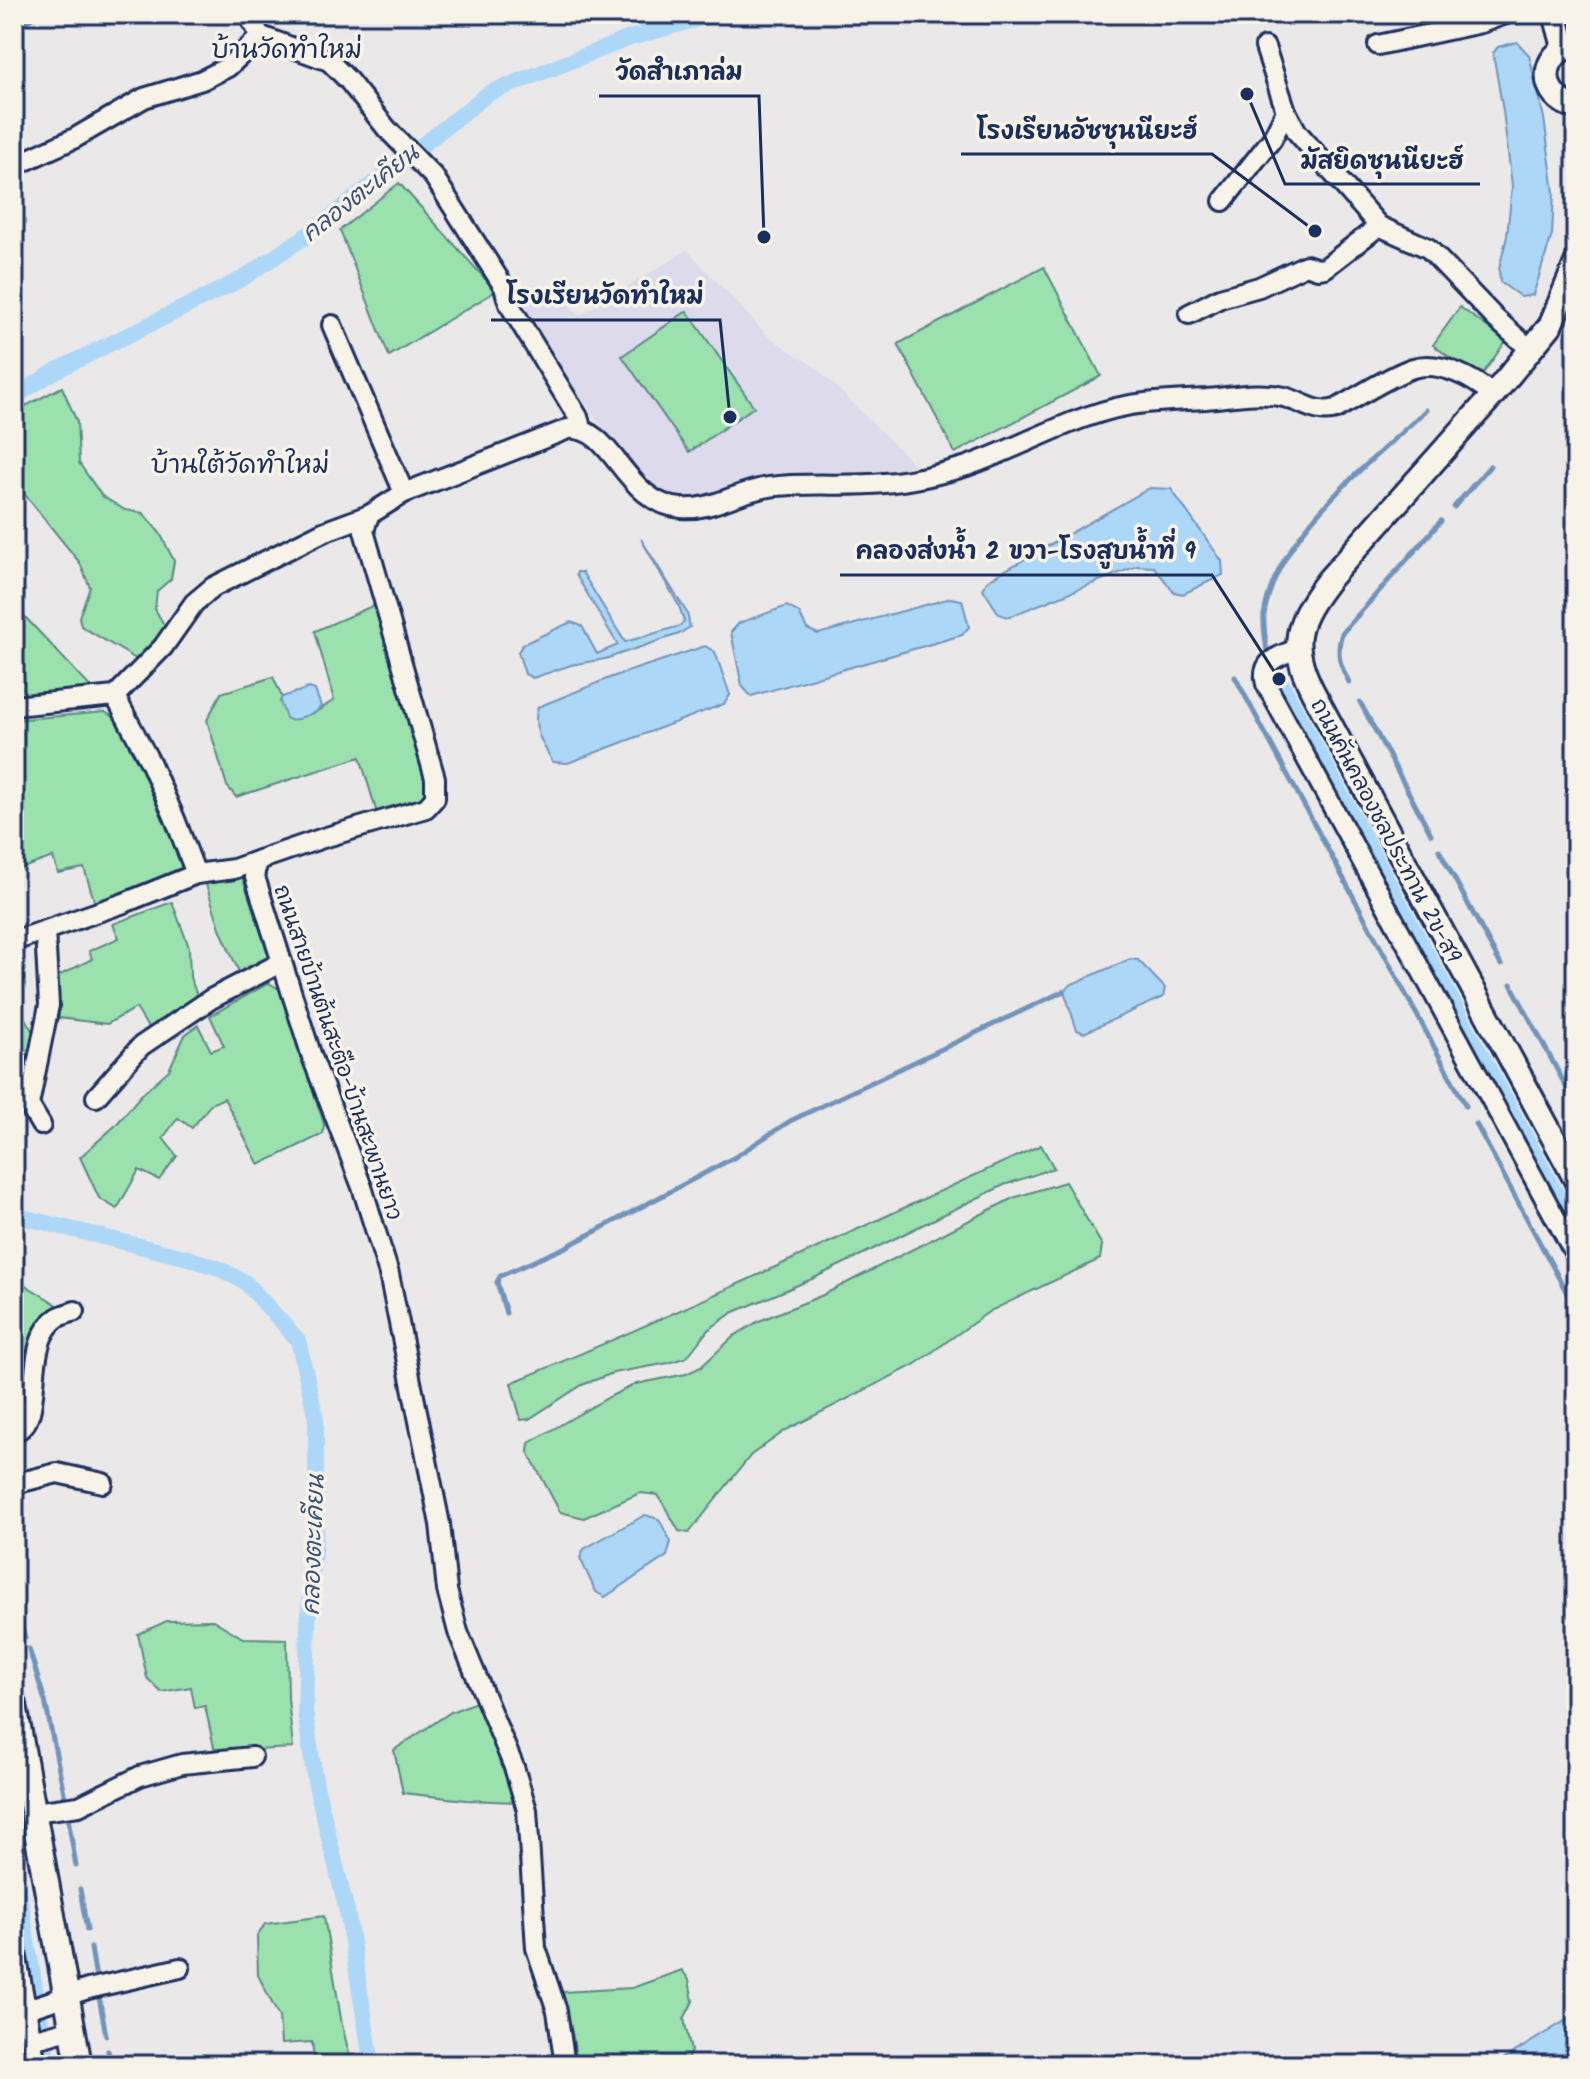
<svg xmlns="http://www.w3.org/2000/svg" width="1590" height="2079" viewBox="0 0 1590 2079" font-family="Kalam,'Playpen Sans Thai',sans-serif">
  <rect width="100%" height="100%" fill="#ebe8e9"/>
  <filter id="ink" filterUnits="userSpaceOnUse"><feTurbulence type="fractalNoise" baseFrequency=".0125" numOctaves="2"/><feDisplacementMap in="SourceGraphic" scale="16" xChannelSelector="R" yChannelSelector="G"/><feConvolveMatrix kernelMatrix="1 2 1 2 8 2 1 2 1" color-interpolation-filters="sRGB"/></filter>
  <g filter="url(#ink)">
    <polygon fill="#dddbeb" points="687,250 768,336 819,370 914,464 898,477 689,506 641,483 539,338 518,300 562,297 579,316"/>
    <g fill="#9be1ae" stroke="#5b8886" stroke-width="2">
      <polygon points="399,183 496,291 389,356 340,230"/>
      <polygon points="1044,267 1101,376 955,453 898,344"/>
      <polygon points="1460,307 1506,341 1479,379 1433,345"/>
      <polygon points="687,311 754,407 689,452 622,356"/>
      <polygon points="62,387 77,422 79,463 102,496 125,510 143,513 160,533 174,561 171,579 157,591 155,609 166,628 149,659 136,659 81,626 79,617 90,587 80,563 14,481 14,412"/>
      <polygon points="377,604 428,794 419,808 379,820 360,757 236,797 227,786 207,720 221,693 273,677 282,697 280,702 316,712 334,700 315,631"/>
      <polygon points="14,605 96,693 14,703"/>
      <polygon points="105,712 117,719 159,798 184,867 167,874 171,886 97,910 84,868 58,873 53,857 14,871 14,720"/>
      <polygon points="237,861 271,963 242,979 221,931 202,872"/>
      <polygon points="172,902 189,947 190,977 200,1003 152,1034 136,1008 107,1024 59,1018 58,976 92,959 89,951 119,938 113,924"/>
      <polygon points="269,983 279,989 324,1124 323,1134 259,1165 224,1098 211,1104 192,1128 178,1118 163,1138 177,1156 159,1180 139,1170 117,1209 99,1198 80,1157 116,1125 141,1095 169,1070 185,1035 198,1025 211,1051 224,1046 210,1016"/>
      <polygon points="14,1000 36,1037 32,1047 15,1057"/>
      <path d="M 1041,1145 L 1054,1168 L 1004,1185 L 812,1279 L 732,1313 L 708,1330 L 687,1357 L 669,1363 L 613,1373 L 582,1385 L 529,1419 L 521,1420 L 511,1383 C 690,1309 865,1225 1041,1145 Z"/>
      <polygon points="1065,1182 1102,1245 1100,1259 990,1311 914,1365 786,1430 751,1455 689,1533 679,1531 658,1495 640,1493 584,1518 560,1512 528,1452 529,1443 609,1397 636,1384 686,1374 701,1367 734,1336 759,1321 823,1295 1013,1198"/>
      <polygon points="14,1278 56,1304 53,1317 27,1387 14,1380 14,1314 19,1305 14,1297"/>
      <polygon points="213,1620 243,1638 287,1639 288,1698 293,1748 215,1752 205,1706 195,1708 191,1687 161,1692 147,1678 138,1634 167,1621"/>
      <polygon points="476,1702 508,1775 516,1802 466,1800 403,1793 394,1750 451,1712"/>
      <polygon points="324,1916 342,2025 352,2065 315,2065 312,2042 281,2044 279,2017 258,1975 257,1936 265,1924"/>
      <polygon points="682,1970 689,1980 693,2001 684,2019 691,2051 686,2062 678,2065 577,2065 573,2037 563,1992 632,1988"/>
    </g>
    <g fill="#acd7f7" stroke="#7294ba" stroke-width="2">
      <polygon points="1517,42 1529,55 1544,118 1554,192 1552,235 1533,295 1521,297 1500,282 1499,269 1507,236 1512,186 1503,111 1493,53 1498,47"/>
      <polygon points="1150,488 1171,489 1222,561 1223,575 1183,594 1174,592 1154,567 1137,566 1008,617 999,614 983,589 988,580"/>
      <polygon points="641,539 687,613 690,627 679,634 605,659 571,665 533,678 525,674 518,652 523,644 571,622 582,626 597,654 618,645 576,575 577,572 582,572 625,642 680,626 684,621 679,606"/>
      <polygon points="951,598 962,600 969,627 962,635 751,696 742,686 731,632 739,623 787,606 799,613 807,629 818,634"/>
      <path d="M 705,646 L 715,652 L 730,695 L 724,704 L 568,763 L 553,762 C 543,745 531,727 538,707 L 612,677 Z"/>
      <polygon points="309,688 315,690 321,706 316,712 292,721 286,718 280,702 282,697"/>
      <polygon points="1130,959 1138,960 1165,988 1163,997 1084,1033 1077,1030 1064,991 1072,984"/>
      <polygon points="645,1515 659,1519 671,1542 667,1556 605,1597 596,1592 580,1558 584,1549"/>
      <polygon points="1576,2014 1576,2065 1494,2065"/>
    </g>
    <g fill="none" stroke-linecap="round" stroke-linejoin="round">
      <g stroke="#7294ba" stroke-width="5">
        <polyline points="14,28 36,16"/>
        <polyline points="1454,507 1490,466"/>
        <path d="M 1267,653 C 1266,641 1263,627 1264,615 C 1276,534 1369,464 1426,410"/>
        <polyline points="1235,677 1466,1106"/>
        <path d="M 1349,682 C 1339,664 1336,652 1342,633 L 1441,521"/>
        <polyline points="1360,702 1431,834"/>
        <polyline points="1439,850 1501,965"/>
        <polyline points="1511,984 1576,1105"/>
        <polyline points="1476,1124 1576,1310"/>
        <polyline points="506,1313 497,1282 500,1276 566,1247 735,1157 790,1121 1064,991"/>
        <polyline points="14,1606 25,1637"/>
        <polyline points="29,1649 45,1701 65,1798"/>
        <polyline points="68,1818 76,1866"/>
        <polyline points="80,1889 87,1930"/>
        <polyline points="91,1948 96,1978"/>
        <polyline points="99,1997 106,2035"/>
        <polyline points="108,2051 111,2065"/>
      </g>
      <g stroke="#acd7f7" stroke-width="16">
        <polyline points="14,397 57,370 240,280 309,234 489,93 630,38 716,14"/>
        <polyline points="1279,679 1576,1231"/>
        <polyline points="14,1215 188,1258 218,1268 245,1282 298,1340 316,1418 316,1526 308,1624 305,1711 315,1781 347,1911 372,2065"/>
        <polyline points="14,1863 48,2065"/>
      </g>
      <g stroke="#1b2f5e" stroke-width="24">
        <g id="minor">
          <polyline points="247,14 261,36 329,61 348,80 387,129 434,177 504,287 509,304 578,417 581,427"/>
          <polyline points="1378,45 1481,23 1506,14"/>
          <polyline points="1265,47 1286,111 1297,132 1379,226 1428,248 1496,319 1531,350"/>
          <polyline points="14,166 75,138 144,98 202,80 228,67 261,36"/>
          <polyline points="1223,201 1272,139 1286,111"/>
          <polyline points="1189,314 1220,298 1259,287 1306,265 1318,269 1325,268 1379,226"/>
          <polyline points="332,325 404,493"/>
          <polyline points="369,515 364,531 435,778 435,798 426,808 323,838 259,860 254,874 312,1057 362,1187 389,1274 440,1524 447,1590 458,1632 514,1767 527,1810 536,1948 557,2011 565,2065"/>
          <path d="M 1297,649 C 1278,656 1260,661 1266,684 L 1576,1256"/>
          <polyline points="115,696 151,764 175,819 196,874"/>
          <path d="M 14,706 L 115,696 L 163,647 L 194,603 L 213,587 L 323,532 L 369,515 L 404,493 L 568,429 C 614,425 623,503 681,508 C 712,511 738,491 769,487 C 807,482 846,487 884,483 C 911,481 941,474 967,466 C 1026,446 1083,409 1145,403 C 1165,401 1185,400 1206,399 C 1231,397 1260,391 1284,397 C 1303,402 1317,415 1336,409 C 1357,397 1391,375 1413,368 C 1440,360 1473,378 1493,395"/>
          <polyline points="14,941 124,903 196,874 234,869 259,860"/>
          <polyline points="96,1097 141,1046 211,999 282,962"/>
          <polyline points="41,1125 29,1105 49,1005 45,930"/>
          <path d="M 14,1432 C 48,1420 20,1344 57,1318 C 61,1315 70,1313 75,1311"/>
          <polyline points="14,1484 57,1473 103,1483"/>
          <polyline points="34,1812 79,1806 140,1776 182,1764 252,1757"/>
          <polyline points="14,1941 36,2065"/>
          <polyline points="27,2009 88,1989 180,1968"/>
          <polyline points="32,2040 73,2029"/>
        </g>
      </g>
      <g stroke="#1b2f5e" stroke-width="28">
        <g id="tertiary">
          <polyline points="1555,14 1564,47"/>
          <path d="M 1576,44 C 1538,53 1538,98 1576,107"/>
          <path d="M 1576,263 L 1550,326 L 1493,395 L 1329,579 C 1296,622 1288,643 1313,692 L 1576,1180"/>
        </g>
      </g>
      <g stroke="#1b2f5e" stroke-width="30">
        <polyline id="secondary" points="14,1705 79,2065"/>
      </g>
      <use href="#minor" stroke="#f7f3e8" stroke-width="18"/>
      <use href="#tertiary" stroke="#f7f3e8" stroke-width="22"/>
      <use href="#secondary" stroke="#f7f3e8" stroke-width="24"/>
    </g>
  </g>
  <g text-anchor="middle" stroke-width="7" stroke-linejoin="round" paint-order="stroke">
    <g font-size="22" fill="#1b2f5e" stroke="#f7f3e8">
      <text transform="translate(1387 830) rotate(62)" y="8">ถนนคันคลองชลประทาน 2ข-ส9</text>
      <text transform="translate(339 1052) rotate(71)" y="8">ถนนสายบ้านต้นสะตือ-บ้านสะพานยาว</text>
    </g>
    <g font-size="24" font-style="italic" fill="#38517d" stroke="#f7f3e8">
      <text transform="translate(360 193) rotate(-38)" y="8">คลองตะเคียน</text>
      <text transform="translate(313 1545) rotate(-88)" y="8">คลองตะเคียน</text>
    </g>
    <g font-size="26" fill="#1b2f5e" stroke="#f7f3e8">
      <text x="287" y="58">บ้านวัดทำใหม่</text>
      <text x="240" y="473">บ้านใต้วัดทำใหม่</text>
    </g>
  </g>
  <path fill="none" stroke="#1b2f5e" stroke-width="3" d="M764 237L759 96H599M1315 231L1212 154H961M1247 94L1285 184H1480M730 417L720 320H491M1279 679L1212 575H840"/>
  <g fill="#1b2f5e" stroke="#f7f3e8" stroke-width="3">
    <circle cx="764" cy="237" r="8"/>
    <circle cx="1315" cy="231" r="8"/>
    <circle cx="1247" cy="94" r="8"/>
    <circle cx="730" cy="417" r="8"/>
    <circle cx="1279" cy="679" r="8"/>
  </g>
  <g font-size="24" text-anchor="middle" font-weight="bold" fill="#1b2f5e" stroke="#f7f3e8" stroke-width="7" stroke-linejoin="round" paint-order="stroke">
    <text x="679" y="80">วัดสำเภาล่ม</text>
    <text x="1087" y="139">โรงเรียนอัซซุนนียะฮ์</text>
    <text x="1382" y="169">มัสยิดซุนนียะฮ์</text>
    <text x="605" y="304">โรงเรียนวัดทำใหม่</text>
    <text x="1026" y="559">คลองส่งน้ำ 2 ขวา-โรงสูบน้ำที่ 9</text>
  </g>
  <rect width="1590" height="2079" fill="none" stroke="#f7f3e8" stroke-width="48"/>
  <rect x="24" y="24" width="1542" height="2031" fill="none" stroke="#1b2f5e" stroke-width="3" filter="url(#ink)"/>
</svg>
